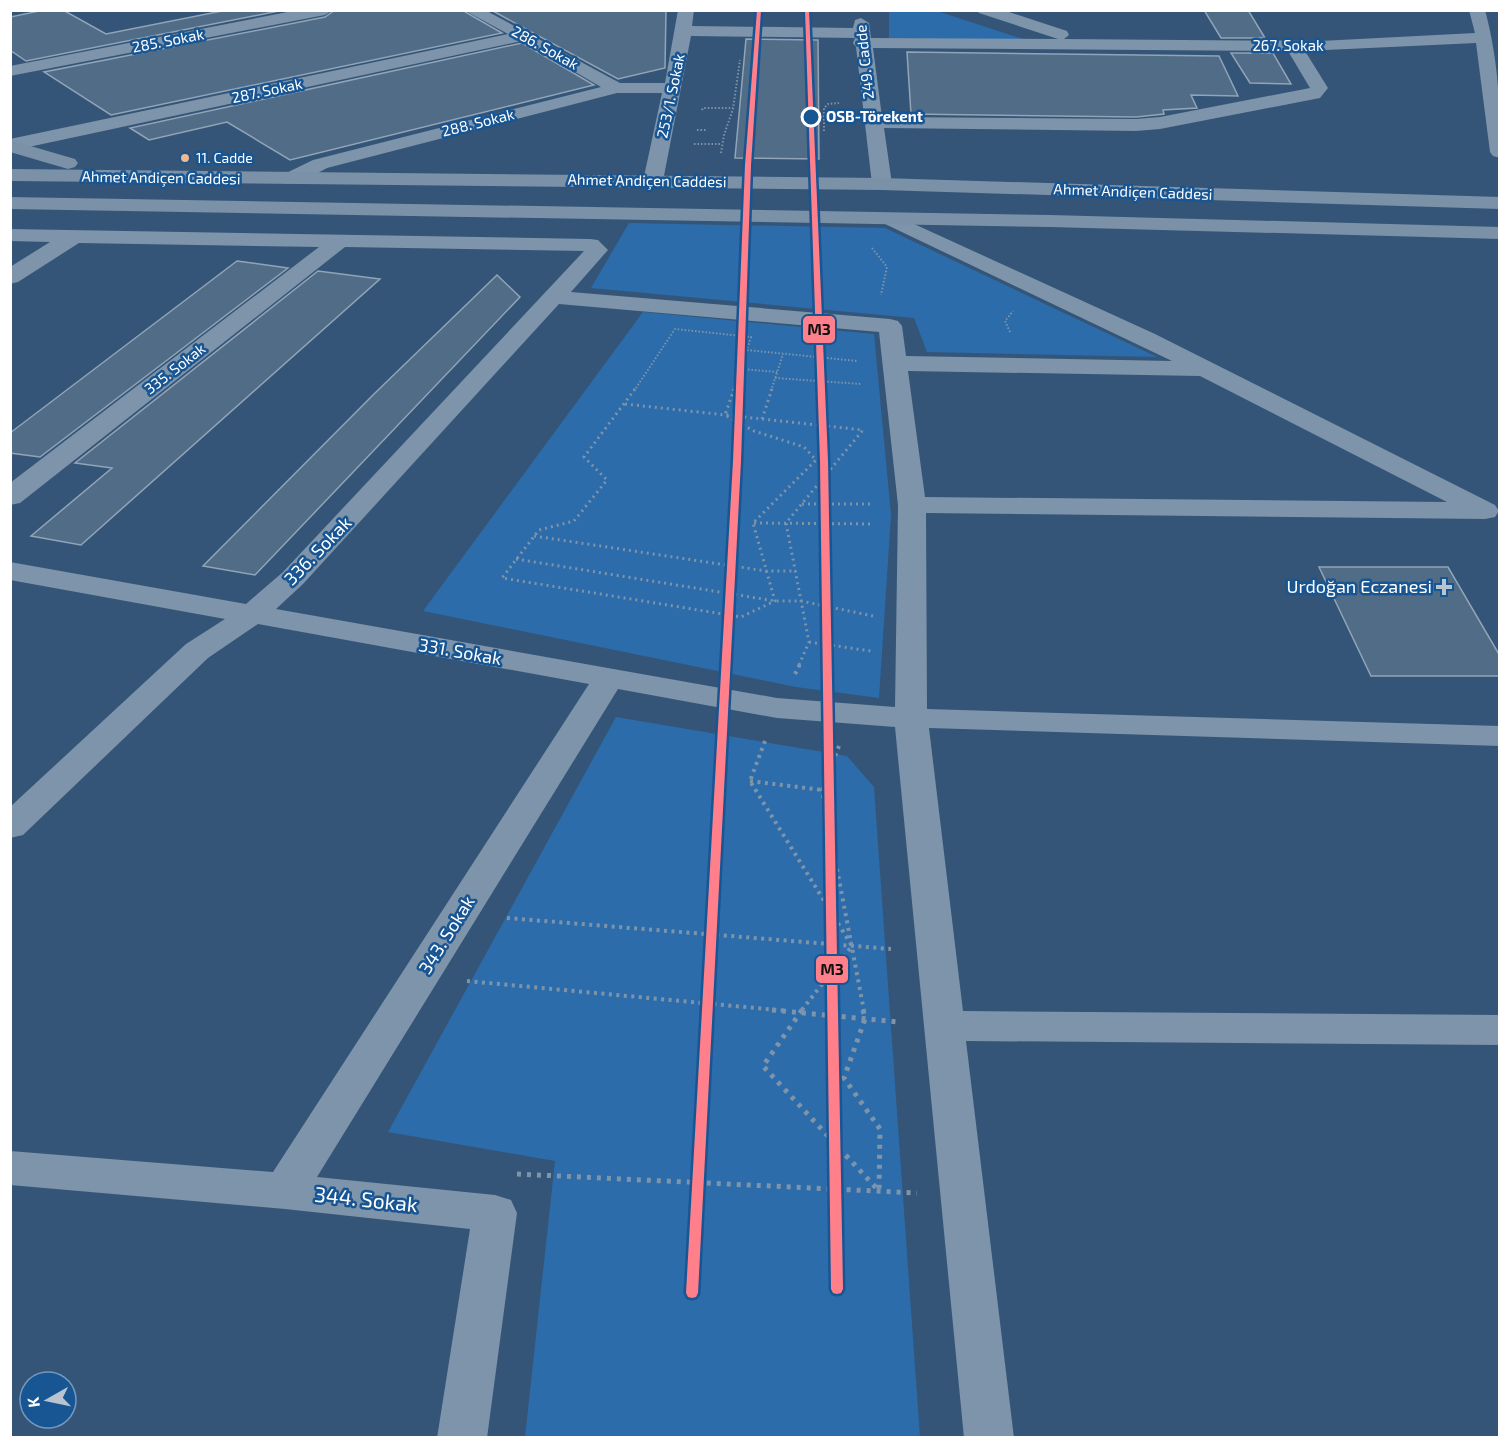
<svg xmlns="http://www.w3.org/2000/svg" width="1510" height="1448" viewBox="0 0 1510 1448" font-family="'Exo 2',sans-serif">
  <rect width="100%" height="100%" fill="#345577"/>
  <g fill="#2c6caa">
    <polygon points="889,11 937,11 1029,41 889,38"/>
    <polygon points="629,223 885,228 1157,357 927,352 914,318 591,288"/>
    <polygon points="643,312 874,334 891,515 879,698 796,687 423,611"/>
    <polygon points="616,717 847,756 874,787 920,1437 525,1437 555,1161 388,1132"/>
  </g>
  <g fill="#516c86" stroke="#91a4b8" stroke-width="1.5">
    <polygon points="44,10 63,10 106,34 227,10 284,10 26,61 10,50 10,17"/>
    <polygon points="335,10 462,10 502,33 111,115 44,72 325,17"/>
    <polygon points="491,10 666,10 665,68 618,79"/>
    <polygon points="1204,10 1248,10 1265,38 1221,38"/>
    <polygon points="746,39 818,40 819,159 735,158"/>
    <polygon points="522,43 594,85 290,160 227,122 149,140 130,128"/>
    <polygon points="907,52 1219,56 1238,96 1191,95 1197,108 1163,110 1164,114 1136,117 911,114"/>
    <polygon points="1231,53 1273,53 1291,84 1250,83"/>
    <polygon points="237,261 288,268 40,457 10,453 10,433"/>
    <polygon points="318,271 380,279 81,545 31,536 112,468 75,463"/>
    <polygon points="497,275 520,297 255,575 203,566 374,394"/>
    <polygon points="1319,567 1448,567 1500,656 1500,676 1371,676"/>
  </g>
  <g fill="none" stroke-linecap="round" stroke-linejoin="round">
    <g stroke="#7d94aa" stroke-width="2" stroke-dasharray="1.5 2" stroke-linecap="butt">
      <polyline points="702,110 703,108 733,108"/>
      <polyline points="697,130 707,130"/>
      <polyline points="824,131 824,108 828,104 839,103"/>
      <polyline points="694,144 722,144"/>
      <polyline points="721,153 724,135 733,109 740,60"/>
      <polyline points="872,248 887,267 881,295"/>
      <polyline points="1010,332 1005,321 1013,311"/>
      <polyline points="747,350 857,361"/>
      <polyline points="741,369 777,372"/>
      <polyline points="775,378 861,384"/>
      <polyline points="634,391 675,329 751,337 733,391"/>
      <polyline points="771,391 783,354"/>
    </g>
    <g stroke="#7d94aa" stroke-width="3" stroke-dasharray="2 4" stroke-linecap="butt">
      <polyline points="635,389 584,457 607,480 574,521 539,530 502,578 741,617 775,601 753,523 816,460 804,447 754,431 725,415 734,389"/>
      <polyline points="625,404 863,430"/>
      <polyline points="762,419 772,389"/>
      <polyline points="802,504 873,504"/>
      <polyline points="754,523 873,524"/>
      <polyline points="534,536 766,571 796,571"/>
      <polyline points="516,559 775,601 801,601 873,616"/>
      <polyline points="809,642 871,651"/>
      <polyline points="799,665 809,642 786,523 863,430"/>
    </g>
    <g stroke="#7d94aa" stroke-width="4" stroke-dasharray="3 4.5" stroke-linecap="butt">
      <polyline points="795,674 800,664"/>
      <polyline points="765,741 750,781 852,946 801,1011"/>
      <polyline points="839,746 822,790 864,1011"/>
      <polyline points="750,781 822,790"/>
      <polyline points="507,918 891,949"/>
      <polyline points="467,981 788,1011"/>
      <polyline points="709,1004 717,935"/>
    </g>
    <g stroke="#7d94aa" stroke-width="5" stroke-dasharray="4 6" stroke-linecap="butt">
      <polyline points="772,1010 899,1022"/>
      <polyline points="802,1010 763,1066 879,1191"/>
      <polyline points="863,1010 865,1019 844,1078 880,1129 879,1191"/>
      <polyline points="517,1174 917,1193"/>
    </g>
    <g fill="#7d94aa" fill-rule="evenodd">
      <polygon points="298,10 333,10 325,15 10,76 10,66"/>
      <path d="M 464,10 L 485,10 L 620,83 L 665,83 L 678,10 L 694,10 L 692,26 L 853,28 L 855,20 L 861,18 L 869,23 L 871,38 L 1058,39 L 979,13 L 977,10 L 1003,10 L 1067,31 L 1069,35 L 1064,39 L 1320,41 L 1475,33 L 1469,10 L 1485,10 C 1499,63 1500,104 1500,158 L 1493,156 L 1490,152 L 1476,43 L 1305,51 L 1328,88 L 1320,98 L 1160,129 L 1136,131 L 884,128 L 892,184 L 889,188 L 875,188 L 872,184 L 856,47 L 853,43 L 855,38 L 691,36 L 663,181 L 660,185 L 646,185 L 643,181 L 662,93 L 617,93 L 327,168 C 313,175 297,187 282,183 L 279,179 L 282,175 L 313,160 L 601,87 L 522,41 L 10,151 L 10,139 L 508,34 ZM 873,48 L 1288,51 L 1310,88 L 1160,117 L 1136,119 L 882,117 Z"/>
      <path d="M 890,213 L 1155,334 L 1495,505 L 1499,511 L 1495,517 L 1485,519 L 926,513 L 927,709 L 1500,726 L 1500,746 L 929,728 L 963,1011 L 1500,1015 L 1500,1045 L 966,1041 L 1014,1438 L 964,1438 L 895,727 L 777,718 L 618,689 L 317,1177 L 495,1195 L 511,1200 L 517,1213 L 487,1438 L 437,1438 L 470,1229 L 285,1209 L 10,1185 L 10,1151 L 273,1172 L 589,684 L 258,624 L 208,658 L 23,835 L 10,838 L 10,807 L 186,644 L 225,619 L 10,580 L 10,562 L 246,604 L 283,572 L 584,251 L 345,247 L 20,503 L 10,505 L 10,483 L 319,247 L 79,243 L 18,282 L 10,284 L 10,267 L 50,242 L 10,241 L 10,229 L 590,239 L 598,240 L 608,250 L 571,292 L 890,319 L 898,321 L 902,326 L 906,356 L 1172,361 L 883,223 L 880,219 L 883,215 ZM 559,304 L 879,332 L 898,505 L 895,707 L 777,698 L 276,609 L 303,584 ZM 908,371 L 1200,376 L 1447,502 L 925,497 Z"/>
    </g>
    <g fill="#7b91a8" fill-rule="evenodd">
      <polygon points="10,140 75,159 78,163 75,167 68,169 10,152"/>
      <polygon points="10,169 882,178 1500,197 1500,209 882,190 10,181"/>
      <polygon points="10,197 1050,215 1500,227 1500,239 1050,227 10,209"/>
    </g>
    <g stroke="#185593" stroke-width="5">
      <g id="metro-1">
        <polygon points="757,10 761,10 751,165 741,461 698,1293 696,1297 692,1298 688,1297 686,1293 733,461 745,165"/>
        <polygon points="805,10 809,10 828,461 843,1289 841,1293 837,1294 833,1293 831,1289 820,461"/>
      </g>
    </g>
    <use href="#metro-1" fill="#ff808a" fill-rule="evenodd"/>
  </g>
  <circle fill="#185593" stroke="#fff" stroke-width="3" cx="811" cy="117" r="9"/>
  <circle fill="#f1b78d" stroke="#185593" stroke-width="2" cx="185" cy="158" r="5"/>
  <path fill="#b8c4cf" stroke="#185593" stroke-width="2" d="M1441 578h6v6h6v6h-6v6h-6v-6h-6v-6h6z"/>
  <g text-anchor="middle" stroke-width="5" stroke-linejoin="round" paint-order="stroke">
    <g font-size="14" fill="#fff" stroke="#185593" text-anchor="start">
      <text x="196" y="163">11. Cadde</text>
    </g>
    <g font-size="15" fill="#fff" stroke="#185593">
      <text transform="translate(168 41) rotate(-11)" y="5">285. Sokak</text>
      <text x="1288" y="51">267. Sokak</text>
      <text transform="translate(545 48) rotate(29)" y="5">286. Sokak</text>
      <text transform="translate(865 62) rotate(-96)" y="5">249. Cadde</text>
      <text transform="translate(267 91) rotate(-12)" y="5">287. Sokak</text>
      <text transform="translate(671 96) rotate(-78)" y="5">253/1. Sokak</text>
      <text transform="translate(478 123) rotate(-14)" y="5">288. Sokak</text>
      <text transform="translate(161 178) rotate(1)" y="5">Ahmet Andiçen Caddesi</text>
      <text transform="translate(647 181) rotate(1)" y="5">Ahmet Andiçen Caddesi</text>
      <text transform="translate(1133 192) rotate(2)" y="5">Ahmet Andiçen Caddesi</text>
      <text transform="translate(175 369) rotate(-38)" y="5">335. Sokak</text>
    </g>
    <g font-size="15" font-weight="bold" fill="#fff" stroke="#185593" text-anchor="start">
      <text x="826" y="122">OSB-Törekent</text>
    </g>
    <g font-size="18" fill="#fff" stroke="#185593">
      <text transform="translate(318 551) rotate(-46)" y="6">336. Sokak</text>
      <text transform="translate(460 652) rotate(10)" y="6">331. Sokak</text>
      <text transform="translate(447 935) rotate(-58)" y="6">343. Sokak</text>
    </g>
    <g font-size="18" fill="#fff" stroke="#185593" text-anchor="end">
      <text x="1432" y="593">Urdoğan Eczanesi</text>
    </g>
    <g font-size="21" fill="#fff" stroke="#185593">
      <text transform="translate(366 1200) rotate(6)" y="7">344. Sokak</text>
    </g>
  </g>
  <g stroke="#185593" stroke-width="2">
    <rect x="802" y="315" width="34" height="29" rx="6" fill="#ff808a"/>
    <rect x="815" y="955" width="34" height="29" rx="6" fill="#ff808a"/>
  </g>
  <g font-size="16" text-anchor="middle" font-weight="bold" fill="#111">
    <text x="819" y="335">M3</text>
    <text x="832" y="975">M3</text>
  </g>
  <rect width="1510" height="1448" fill="none" stroke="#ffffff" stroke-width="24"/>
  <g transform="translate(48 1400) rotate(261)"><circle r="28" fill="#185593" stroke="#7499be" stroke-width="1.5"/>
  <path d="M0-4.5L10 22L0 15L-10 22Z" fill="#b8c4cf"/>
  <text y="-9" font-size="16" font-weight="bold" text-anchor="middle" fill="#ffffff">K</text>
  </g>
</svg>
